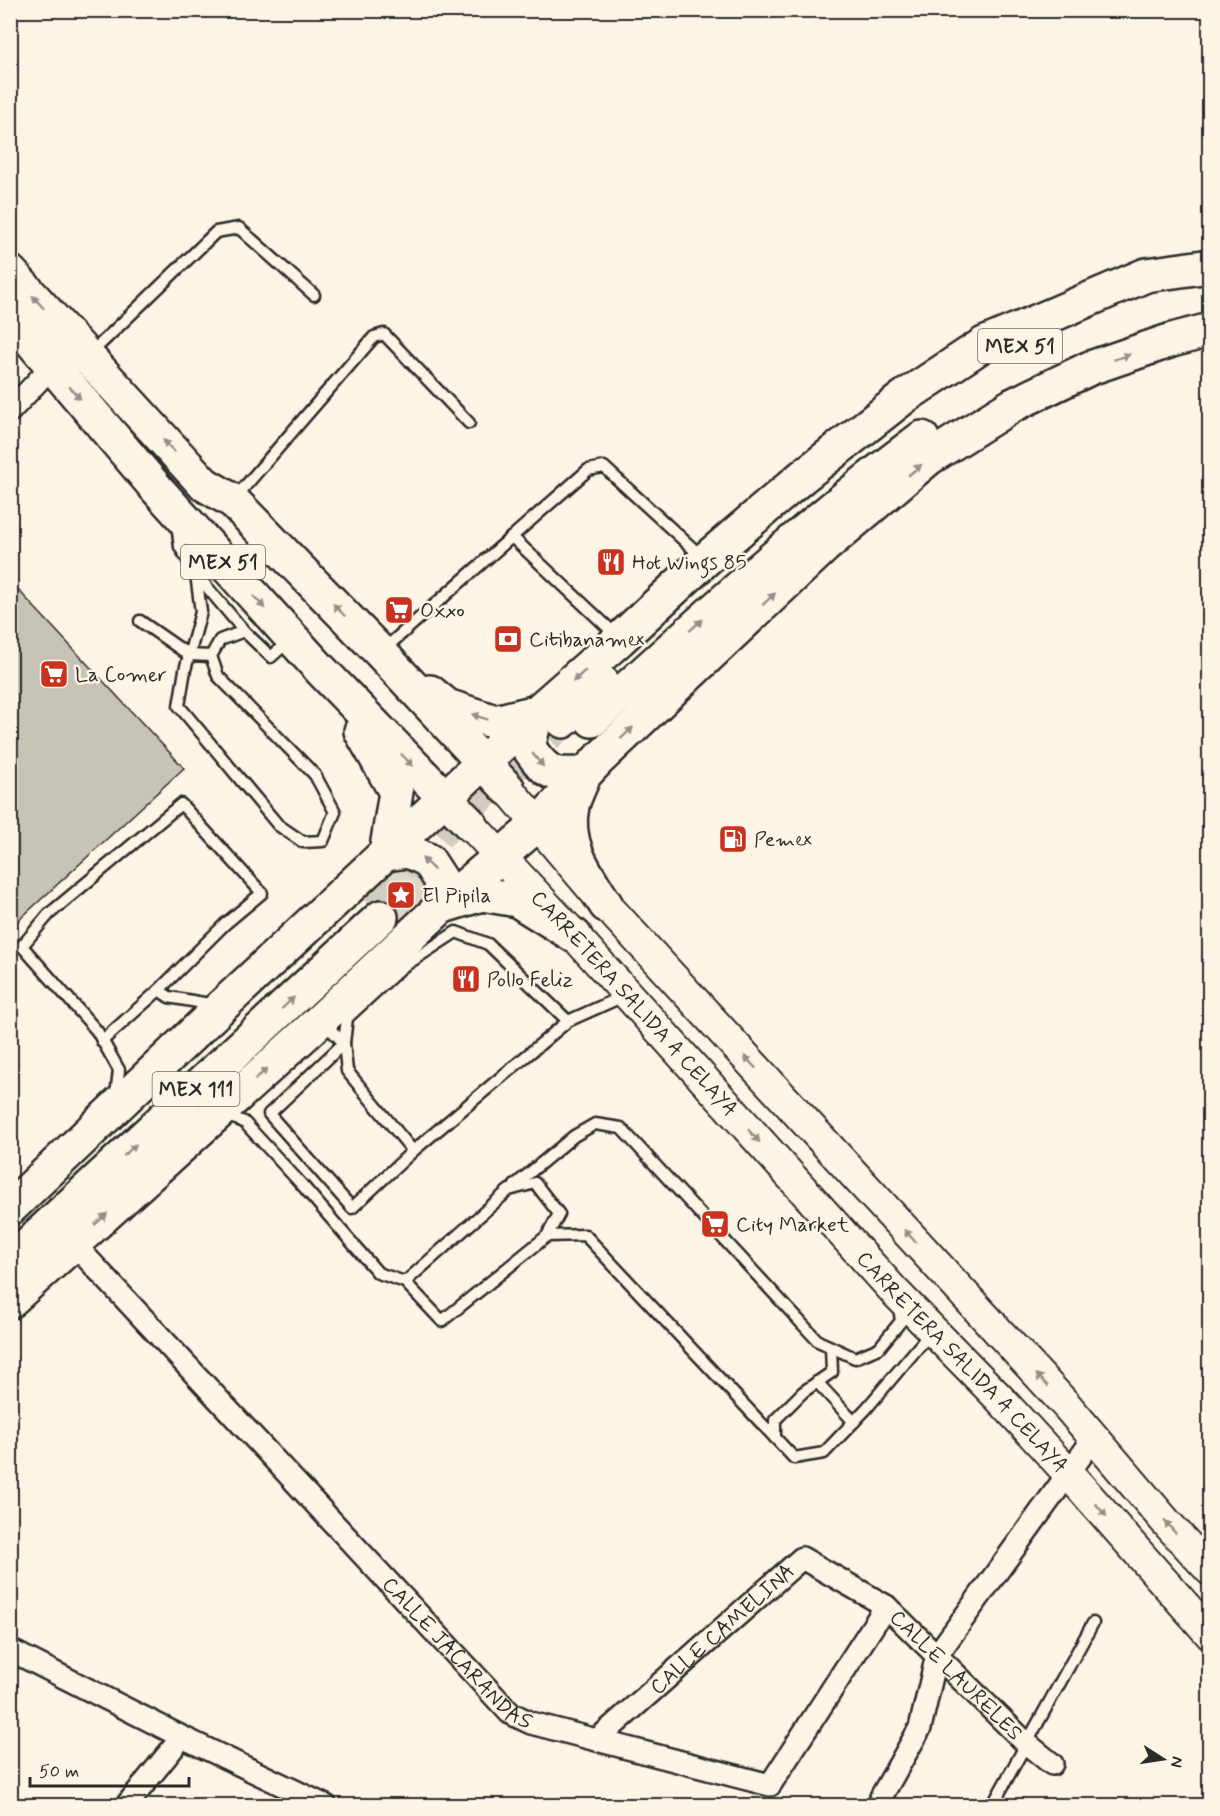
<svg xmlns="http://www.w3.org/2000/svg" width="1220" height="1816" viewBox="0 0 1220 1816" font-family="Mynerve,sans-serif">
  <rect width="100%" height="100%" fill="#fcf5e5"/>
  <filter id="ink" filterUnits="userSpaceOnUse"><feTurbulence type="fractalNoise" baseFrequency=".0167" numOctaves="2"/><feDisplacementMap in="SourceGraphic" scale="12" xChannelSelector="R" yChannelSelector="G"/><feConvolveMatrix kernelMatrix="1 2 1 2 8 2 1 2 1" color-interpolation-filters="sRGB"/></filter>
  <g filter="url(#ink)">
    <polygon fill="#ded8ca" stroke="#84827a" stroke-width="1.5" points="397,863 421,866 431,899 405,926 369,891"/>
    <polygon fill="#c8c3b7" stroke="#2b2b2b" stroke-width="1.5" points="10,581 184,768 10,928"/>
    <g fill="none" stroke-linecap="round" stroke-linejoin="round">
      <polyline stroke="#d2cdc0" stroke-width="33" stroke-dasharray="33 16" stroke-linecap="butt" points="365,900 563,721"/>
      <g stroke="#2b2b2b" stroke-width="15">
        <g id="lane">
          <polyline points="89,355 216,232 239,228 314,295"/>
          <polyline points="235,498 374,337 384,334 469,423"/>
          <polyline points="177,524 180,547 196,574 201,612 185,670 179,706 278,825 303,842 323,841 335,812 315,775 218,676 211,656 220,640 244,631 271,657 290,640"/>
          <polyline points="512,537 617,636"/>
          <polyline points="196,574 244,631"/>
          <polyline points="140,621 189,655 211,656"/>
          <polyline points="383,650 588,470 604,467 702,557"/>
          <polyline points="568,1021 488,944 456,932 401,968 347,1018 344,1043 269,1114 352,1208 413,1151 568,1021 626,995"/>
          <polyline points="321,1028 329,1028 344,1043 347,1071 413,1151"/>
          <polyline points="102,1041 159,990"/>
          <polyline points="116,1096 119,1070 97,1031 22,946 49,914 181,804 262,893 225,924 159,990 169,997 215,1005"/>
          <polyline points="223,1114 244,1122 303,1186 378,1273 405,1282 442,1321 547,1236 559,1214 535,1183 509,1190 405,1282"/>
          <polyline points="515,1185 574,1136 595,1124 621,1128 818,1341 855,1358 879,1348 901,1321 899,1307"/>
          <polyline points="547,1236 585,1235 794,1458 824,1453 866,1409 932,1331"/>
          <polyline points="817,1382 854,1422"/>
          <polyline points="775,1438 775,1420 803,1392 832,1372 831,1347"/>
          <polyline points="992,1806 1093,1623"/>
        </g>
      </g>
      <g stroke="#2b2b2b" stroke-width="26">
        <g id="street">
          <polyline points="10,411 52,366"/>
          <path id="s1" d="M 74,1244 L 510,1713 L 531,1723 L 770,1785 L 886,1606"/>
          <polyline points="10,1650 182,1737 326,1806"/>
          <path id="s2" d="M 598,1739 L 802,1558 L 886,1606 L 1026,1743 L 1052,1764"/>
          <polyline points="881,1797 920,1728 937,1655 1094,1438"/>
          <polyline points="126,1806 182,1737"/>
        </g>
      </g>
      <g stroke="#2b2b2b" stroke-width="34">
        <g id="secondary">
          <polyline points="508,789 606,905 1067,1406 1166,1522 1210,1570"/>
          <path id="s3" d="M 471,825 L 575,936 L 895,1292 L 1001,1400 L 1068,1473 L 1210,1634"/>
        </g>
      </g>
      <g stroke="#2b2b2b" stroke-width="38">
        <g id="primary">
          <polyline points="10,272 204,484 233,501 380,652 508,789"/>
          <polyline points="10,316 157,489 320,669 471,825"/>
          <polyline points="430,692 447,706 495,722 537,712"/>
          <path d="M 537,712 L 528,747 C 547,774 553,777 585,773"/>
          <path d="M 592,720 C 699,623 806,524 922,438"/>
          <polyline points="563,721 603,683"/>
          <polyline points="361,731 396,792 386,854"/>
          <path d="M 582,780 C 579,788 574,797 572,806 C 564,846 586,873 606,905"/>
          <polyline points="386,854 408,851 428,860 441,880 442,906"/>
          <polyline points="446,905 482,894 517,900 575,936"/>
          <polyline points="10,1208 222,1006 537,712 620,639 705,560 802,477 904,397 984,344 1146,275 1210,266"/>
          <polyline points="10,1261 381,917"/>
          <polyline points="10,1301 312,1028 442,906 538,824 598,760 825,546 929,458 1013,405 1090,368 1172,340 1210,330"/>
        </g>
      </g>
      <use href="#lane" stroke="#fcf5e5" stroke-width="10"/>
      <use href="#street" stroke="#fcf5e5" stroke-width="21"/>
      <use href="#secondary" stroke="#fcf5e5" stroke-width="30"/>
      <use href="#primary" stroke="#fcf5e5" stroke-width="33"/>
    </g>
    <defs><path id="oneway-solid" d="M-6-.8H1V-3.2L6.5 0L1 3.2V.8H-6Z" transform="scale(1.5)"/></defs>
    <g fill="#949088">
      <use href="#oneway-solid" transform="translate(38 302) rotate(-132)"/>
      <use href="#oneway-solid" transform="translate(1122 357) rotate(-19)"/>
      <use href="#oneway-solid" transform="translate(75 393) rotate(49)"/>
      <use href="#oneway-solid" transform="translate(169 446) rotate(-133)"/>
      <use href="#oneway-solid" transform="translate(915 470) rotate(-40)"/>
      <use href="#oneway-solid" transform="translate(769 599) rotate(-43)"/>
      <use href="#oneway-solid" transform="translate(259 602) rotate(48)"/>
      <use href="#oneway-solid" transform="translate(339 610) rotate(-134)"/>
      <use href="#oneway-solid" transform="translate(696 625) rotate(-42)"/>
      <use href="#oneway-solid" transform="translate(579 676) rotate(139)"/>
      <use href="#oneway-solid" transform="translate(480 717) rotate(-161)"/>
      <use href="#oneway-solid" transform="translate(627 733) rotate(-43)"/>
      <use href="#oneway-solid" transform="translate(407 760) rotate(46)"/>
      <use href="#oneway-solid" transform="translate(538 760) rotate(50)"/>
      <use href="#oneway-solid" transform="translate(428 864) rotate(-135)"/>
      <use href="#oneway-solid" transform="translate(288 1003) rotate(-43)"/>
      <use href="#oneway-solid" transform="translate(750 1062) rotate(-133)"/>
      <use href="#oneway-solid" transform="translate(261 1074) rotate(-42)"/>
      <use href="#oneway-solid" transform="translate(754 1136) rotate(48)"/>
      <use href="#oneway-solid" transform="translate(130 1150) rotate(-43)"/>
      <use href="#oneway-solid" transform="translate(101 1219) rotate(-42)"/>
      <use href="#oneway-solid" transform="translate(910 1236) rotate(-133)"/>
      <use href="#oneway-solid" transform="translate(1042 1380) rotate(-134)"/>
      <use href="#oneway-solid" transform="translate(1101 1510) rotate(49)"/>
      <use href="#oneway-solid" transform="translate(1170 1527) rotate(-132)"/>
    </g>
  </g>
  <defs>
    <g id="restaurant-square" transform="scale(1.5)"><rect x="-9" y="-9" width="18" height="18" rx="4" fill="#c8321e" stroke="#fcf5e5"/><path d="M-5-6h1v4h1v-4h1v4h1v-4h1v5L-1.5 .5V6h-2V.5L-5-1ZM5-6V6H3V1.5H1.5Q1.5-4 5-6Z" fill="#fff"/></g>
    <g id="supermarket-square" transform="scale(1.5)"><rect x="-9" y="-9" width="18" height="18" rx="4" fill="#c8321e" stroke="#fcf5e5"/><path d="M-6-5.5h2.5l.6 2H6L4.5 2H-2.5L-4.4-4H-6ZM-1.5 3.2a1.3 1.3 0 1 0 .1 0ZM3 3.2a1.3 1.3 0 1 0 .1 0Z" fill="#fff"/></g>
    <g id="bank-square" transform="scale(1.5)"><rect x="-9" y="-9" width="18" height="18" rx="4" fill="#c8321e" stroke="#fcf5e5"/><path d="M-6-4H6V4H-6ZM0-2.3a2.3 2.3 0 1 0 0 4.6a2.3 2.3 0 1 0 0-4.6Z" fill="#fff"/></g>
    <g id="fuel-square" transform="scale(1.5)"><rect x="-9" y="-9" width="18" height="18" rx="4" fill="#c8321e" stroke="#fcf5e5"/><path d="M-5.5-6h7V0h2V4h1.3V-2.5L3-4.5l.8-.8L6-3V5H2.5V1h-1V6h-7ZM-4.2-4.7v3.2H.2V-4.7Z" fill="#fff"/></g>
    <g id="sight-square" transform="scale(1.5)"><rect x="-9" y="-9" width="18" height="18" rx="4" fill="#c8321e" stroke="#fcf5e5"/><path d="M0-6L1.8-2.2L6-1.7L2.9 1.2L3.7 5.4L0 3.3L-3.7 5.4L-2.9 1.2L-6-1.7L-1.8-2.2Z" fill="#fff"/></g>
  </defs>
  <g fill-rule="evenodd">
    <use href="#restaurant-square" x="611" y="562"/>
    <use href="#supermarket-square" x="399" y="610"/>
    <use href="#bank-square" x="508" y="639"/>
    <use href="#supermarket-square" x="54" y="674"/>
    <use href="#fuel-square" x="733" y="839"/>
    <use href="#sight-square" x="401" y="895"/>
    <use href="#restaurant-square" x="466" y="979"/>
    <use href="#supermarket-square" x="715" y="1224"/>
  </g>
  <g text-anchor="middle" stroke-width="5" stroke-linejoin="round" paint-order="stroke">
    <g fill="#fcf5e5" stroke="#6a6863" stroke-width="1.5">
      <rect x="978" y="329" width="84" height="34" rx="4.5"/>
      <rect x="181" y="545" width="84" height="34" rx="4.5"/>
      <rect x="152.5" y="1072" width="87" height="34" rx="4.5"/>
    </g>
    <g font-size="20" font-weight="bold" fill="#2b2b2b">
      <text x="1020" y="353">MEX 51</text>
      <text x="223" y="569">MEX 51</text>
      <text x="196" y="1096">MEX 111</text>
    </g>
    <g font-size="21" fill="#2b2b2b" stroke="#fcf5e5" text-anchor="start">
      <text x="632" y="569">Hot Wings 85</text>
      <text x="420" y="617">Oxxo</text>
      <text x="529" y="646">Citibanamex</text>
      <text x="75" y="681">La Comer</text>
      <text x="754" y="846">Pemex</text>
      <text x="422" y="902">El Pipila</text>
      <text x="487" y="986">Pollo Feliz</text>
      <text x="736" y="1231">City Market</text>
    </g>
    <g font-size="21" fill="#2b2b2b" stroke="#fcf5e5">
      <text dy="7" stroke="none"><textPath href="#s3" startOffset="242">CARRETERA SALIDA A CELAYA</textPath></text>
      <text dy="7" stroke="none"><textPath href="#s3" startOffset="728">CARRETERA SALIDA A CELAYA</textPath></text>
      <text dy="7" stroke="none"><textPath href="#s2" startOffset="166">CALLE CAMELINA</textPath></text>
      <text dy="7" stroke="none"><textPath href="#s1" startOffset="561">CALLE JACARANDAS</textPath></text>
      <text dy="7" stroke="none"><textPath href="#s2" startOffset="468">CALLE LAURELES</textPath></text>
    </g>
  </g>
  <rect width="1220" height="1816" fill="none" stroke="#fcf5e5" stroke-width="36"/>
  <rect x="18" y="18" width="1184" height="1780" fill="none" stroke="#2b2b2b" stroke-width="2" filter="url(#ink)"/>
  <g transform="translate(1163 1759) rotate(102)" stroke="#fcf5e5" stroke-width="4.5" paint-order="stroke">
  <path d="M0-4.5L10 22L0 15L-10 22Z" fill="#2b2b2b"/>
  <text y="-9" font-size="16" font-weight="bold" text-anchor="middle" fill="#2b2b2b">N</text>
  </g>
  <path d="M30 1777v9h159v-9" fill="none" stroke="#2b2b2b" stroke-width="3"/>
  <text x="39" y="1777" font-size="18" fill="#2b2b2b" stroke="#fcf5e5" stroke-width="4.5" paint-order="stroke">50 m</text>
</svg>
